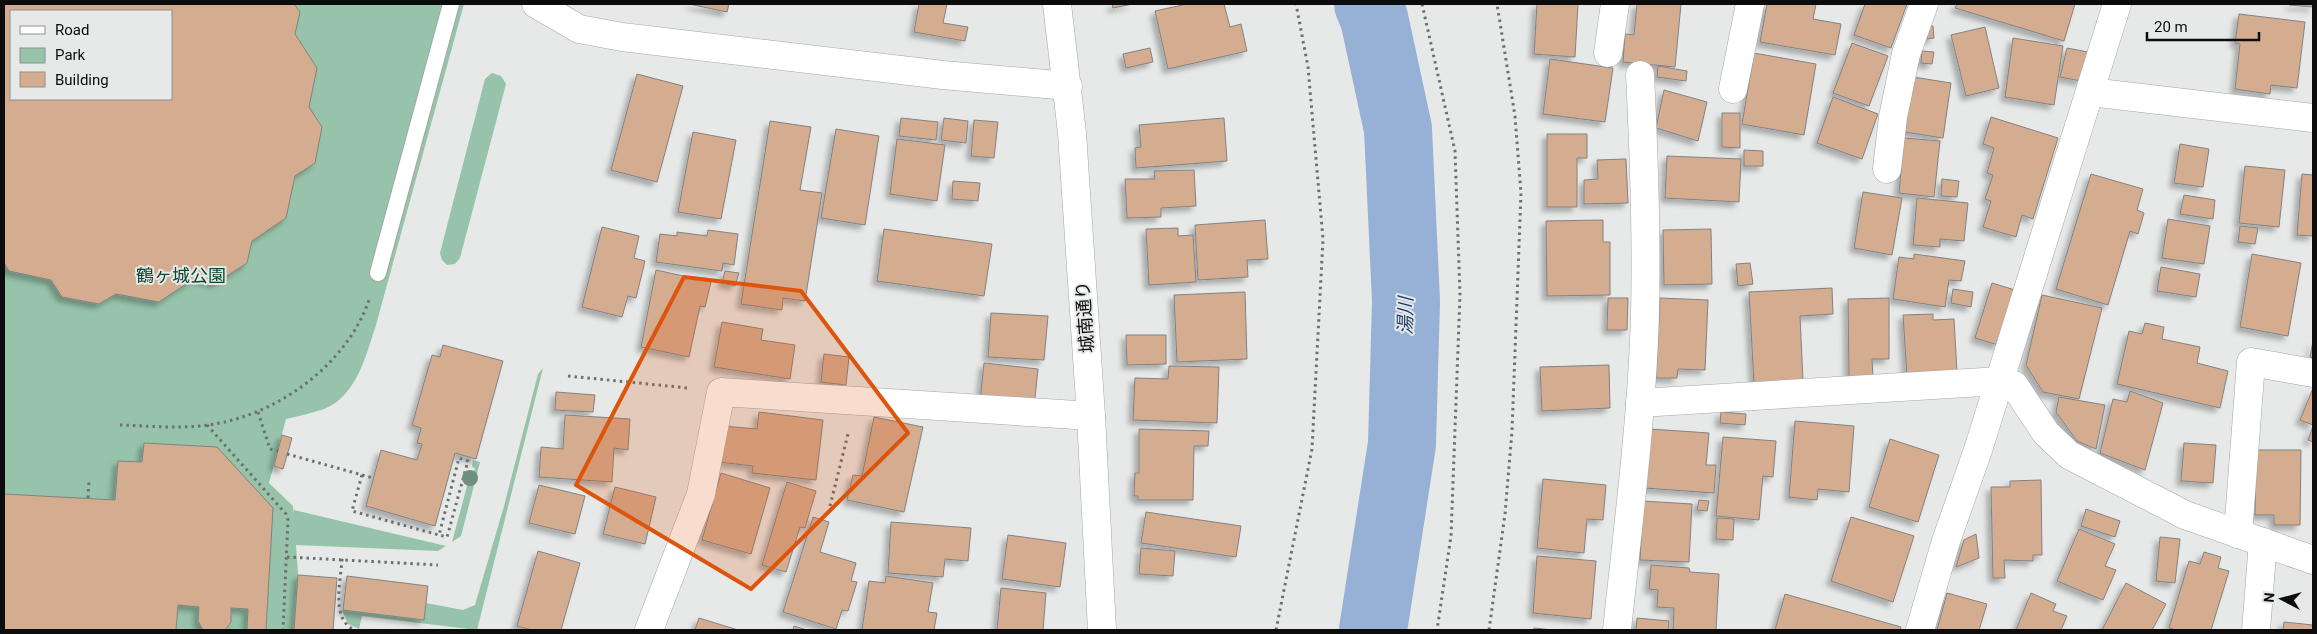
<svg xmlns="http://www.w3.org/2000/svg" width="2317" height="634" viewBox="0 0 2317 634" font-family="Roboto,'Noto Sans JP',sans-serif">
  <defs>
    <filter id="shadow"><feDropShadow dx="-4.5" dy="4.5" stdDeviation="2.5" flood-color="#0004"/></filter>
  </defs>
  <rect width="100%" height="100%" fill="#e7e8e8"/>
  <g fill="#96c3aa" fill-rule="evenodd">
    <path d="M 4,4 L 464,4 L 376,325 C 366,355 357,396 324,409 C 312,413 299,416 286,419 L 269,483 L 293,506 L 294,515 L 294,510 L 446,546 L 438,551 L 296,545 L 302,630 L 4,630 ZM 11,11 L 171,11 L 171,99 L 11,99 Z"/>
    <polygon points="492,73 501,76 506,84 460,258 455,264 447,265 442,260 440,253 485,79"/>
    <polygon points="543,368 477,630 362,616 359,629 348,624 342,610 424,620 426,603 463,610 475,605 504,506 538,374"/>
    <polygon points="473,460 480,462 461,536 452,542 470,475 473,475 475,468 472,467"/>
  </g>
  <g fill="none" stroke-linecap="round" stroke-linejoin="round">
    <polyline stroke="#97b0d5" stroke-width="68" points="1368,4 1374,18 1398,129 1406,301 1402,444 1373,630"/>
  </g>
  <g fill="#d4ac90" stroke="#838281" fill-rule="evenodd" filter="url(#shadow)">
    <path d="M 4,4 L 294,4 L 300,12 L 295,34 L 317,68 L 309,107 L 322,127 L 315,163 L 295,176 L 286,218 L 252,241 L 247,263 L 216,283 L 195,278 L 159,302 L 116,294 L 99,304 L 62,297 L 51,280 L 9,271 L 4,263 ZM 11,11 L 171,11 L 171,99 L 11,99 Z"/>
    <polygon points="689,4 729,4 727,12"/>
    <polygon points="919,4 947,4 943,23 968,27 965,41 914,32"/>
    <polygon points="1112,4 1133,4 1113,8"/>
    <polygon points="1187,4 1224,4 1230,27 1241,24 1247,51 1168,69 1155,11"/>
    <polygon points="1537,4 1578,4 1575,57 1534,54"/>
    <polygon points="1637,4 1681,4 1675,67 1623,62 1625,34 1634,35"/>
    <polygon points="1767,4 1816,4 1813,19 1841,24 1835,55 1760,42"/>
    <polygon points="1865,4 1907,4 1891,48 1854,35"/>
    <polygon points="1957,4 2075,4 2064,41 1955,8"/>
    <polygon points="2289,4 2313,4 2313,7 2289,5"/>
    <polygon points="2239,14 2305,22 2297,88 2271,85 2270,94 2235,89 2240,44 2235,43"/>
    <polygon points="1933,26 1934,38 1927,39 1926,27"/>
    <polygon points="1985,27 1999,88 1966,96 1951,35"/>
    <polygon points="2013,38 2063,46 2054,105 2005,97"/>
    <polygon points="1852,43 1888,56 1869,106 1833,93"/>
    <polygon points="1150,48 1153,62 1126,68 1123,54"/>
    <polygon points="2067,48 2088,52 2081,81 2060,77"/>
    <polygon points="1922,51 1934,52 1932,64 1921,63"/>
    <polygon points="1754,53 1816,64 1804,135 1742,124"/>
    <polygon points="1550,59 1613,68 1605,122 1543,114"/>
    <polygon points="1658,66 1687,71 1686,81 1657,77"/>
    <polygon points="637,74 683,86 657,182 611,170"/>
    <polygon points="1913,77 1951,83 1943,138 1905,132"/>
    <polygon points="1664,90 1707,102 1698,141 1656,128"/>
    <polygon points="1833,97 1878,114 1862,159 1817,143"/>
    <polygon points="1722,113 1740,113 1740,148 1722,147"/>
    <polygon points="1991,117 2058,138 2033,219 2022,215 2016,237 1983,227 1991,201 1985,199 1993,175 1987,173 1994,148 1983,144"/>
    <polygon points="901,118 938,122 936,140 899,136"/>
    <polygon points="944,118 968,121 966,143 941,140"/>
    <polygon points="1224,118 1227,161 1136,168 1135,148 1141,147 1139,125"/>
    <polygon points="974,120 998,122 994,158 971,156"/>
    <polygon points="770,121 811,127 800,190 822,193 805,301 783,298 782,310 741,304"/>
    <polygon points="836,129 879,136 865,225 821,218"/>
    <polygon points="693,132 736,140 721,219 678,212"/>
    <polygon points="1547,134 1587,134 1587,158 1577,158 1577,207 1547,207"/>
    <polygon points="1904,138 1940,141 1934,197 1899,193"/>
    <polygon points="897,139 945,145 937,201 890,194"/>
    <polygon points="2180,144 2209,149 2203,187 2174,183"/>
    <polygon points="1744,150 1763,151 1763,166 1744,166"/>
    <polygon points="1667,156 1741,159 1739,202 1665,198"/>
    <polygon points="1626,159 1628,203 1584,204 1584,180 1598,179 1597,160"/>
    <polygon points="2245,166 2285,170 2279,227 2239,223"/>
    <polygon points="1194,170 1196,206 1161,208 1161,217 1127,218 1125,179 1155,179 1154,171"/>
    <polygon points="2091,174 2143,189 2137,210 2144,213 2138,234 2130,231 2108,305 2056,289"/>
    <polygon points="2302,174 2313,175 2313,236 2297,235"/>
    <polygon points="1942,179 1959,181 1957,197 1941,196"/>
    <polygon points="953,181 980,183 978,201 952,199"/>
    <polygon points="1863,192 1902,198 1892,255 1854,248"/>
    <polygon points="2184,195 2215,200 2213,219 2180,214"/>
    <polygon points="1917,198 1968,203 1964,241 1940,239 1940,247 1913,245"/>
    <polygon points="2168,219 2210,226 2204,264 2162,258"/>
    <polygon points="1265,220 1268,259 1247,260 1248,277 1198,280 1195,225"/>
    <polygon points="1603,220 1603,242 1610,242 1610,295 1547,296 1546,221"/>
    <polygon points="2240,226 2258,228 2255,244 2238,242"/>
    <polygon points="602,227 639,236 634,258 645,261 636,298 628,296 622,317 582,307"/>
    <polygon points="1178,228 1178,236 1193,235 1196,282 1149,285 1146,229"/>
    <polygon points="884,229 992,244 984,296 877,281"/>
    <polygon points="1711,229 1712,284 1664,285 1663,230"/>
    <polygon points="708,230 738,234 734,265 723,263 722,271 656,262 660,234 677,236 677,232 707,236"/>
    <polygon points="1914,254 1965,261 1961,281 1949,280 1945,307 1893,299 1899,257 1914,259"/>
    <polygon points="2252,254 2301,263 2288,336 2240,327"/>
    <polygon points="1750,263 1753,284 1738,286 1736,264"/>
    <polygon points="2161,267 2200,274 2196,297 2157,291"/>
    <polygon points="656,270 711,282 705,307 700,306 689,357 641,347"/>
    <polygon points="725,271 739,273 735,286 722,283"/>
    <polygon points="1992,283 2015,290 1998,345 1975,338"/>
    <polygon points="1832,288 1833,314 1800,316 1803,381 1754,384 1749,292"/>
    <polygon points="1953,289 1973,292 1971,307 1951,303"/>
    <polygon points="1245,292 1247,359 1177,362 1174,295"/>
    <polygon points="2042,295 2102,308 2079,399 2043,392 2026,365"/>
    <polygon points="1608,298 1628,298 1627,330 1607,330"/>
    <polygon points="1660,298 1708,300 1705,370 1678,369 1677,378 1656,378"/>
    <polygon points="1889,298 1889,359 1872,359 1873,378 1849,378 1848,299"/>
    <polygon points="991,313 1048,316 1044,360 988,357"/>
    <polygon points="1933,314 1933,320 1954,319 1957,373 1907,376 1903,315"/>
    <polygon points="722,322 763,329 761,340 795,345 790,379 714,367"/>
    <polygon points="2145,323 2164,327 2162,339 2200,347 2197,363 2228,371 2220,408 2117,384 2129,331 2142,334"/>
    <polygon points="1126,335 1166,335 1166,364 1127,365"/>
    <polygon points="2313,341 2313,358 2310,357"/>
    <polygon points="443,345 503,361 476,459 455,453 435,526 366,506 381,450 417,460 422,444 417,443 421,428 412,425 432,355 440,357"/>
    <polygon points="824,354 849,357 846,385 821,382"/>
    <polygon points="984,363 1038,369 1034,407 980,401"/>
    <polygon points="1609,365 1610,408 1542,411 1540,367"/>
    <polygon points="1169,366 1219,367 1217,423 1133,420 1135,378 1168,379"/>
    <polygon points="2313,388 2313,425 2300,420"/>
    <polygon points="2130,391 2163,403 2145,470 2100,453 2113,399 2127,402"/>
    <polygon points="556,392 595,395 593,412 555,410"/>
    <polygon points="2059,397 2105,405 2096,449 2077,441 2056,412"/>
    <polygon points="759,412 823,420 816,480 752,473 753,466 719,462 723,426 757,429"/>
    <polygon points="1721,412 1746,414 1745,425 1720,423"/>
    <polygon points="565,415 630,419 628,450 614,448 612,482 539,477 541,447 563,449"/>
    <polygon points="874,417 923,427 904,512 847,500 853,475 862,476"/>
    <polygon points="1795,421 1854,426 1849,492 1818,489 1817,500 1789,497"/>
    <polygon points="2313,426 2313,442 2308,440"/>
    <polygon points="1139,429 1209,431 1208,446 1194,446 1193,500 1138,500 1138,496 1134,496 1135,473 1139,473"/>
    <polygon points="1650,429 1709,433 1706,465 1716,465 1714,493 1645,488"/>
    <polygon points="282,435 292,438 283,469 274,466"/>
    <polygon points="1723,437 1776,441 1773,477 1763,476 1759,520 1716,516"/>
    <polygon points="1890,439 1939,455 1918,522 1869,507"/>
    <polygon points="144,443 217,447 273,508 266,630 247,630 248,609 231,608 231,622 225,630 203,630 198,621 199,607 178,605 176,630 4,630 4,494 115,500 118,461 142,462"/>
    <polygon points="2184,443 2216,445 2213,483 2181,481"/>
    <polygon points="2256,450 2301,450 2300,525 2274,525 2274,515 2255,515"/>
    <polygon points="721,473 770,488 751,554 702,540"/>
    <polygon points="1543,479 1606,485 1603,520 1587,519 1584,553 1537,548"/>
    <polygon points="2041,480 2042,555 2033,555 2033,561 2004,560 2005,578 1993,578 1991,487 2010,487 2010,481"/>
    <polygon points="787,482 816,491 805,528 800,527 786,572 762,565"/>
    <polygon points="539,485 585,496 575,534 529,523"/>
    <polygon points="615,487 656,497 645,544 603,534"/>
    <polygon points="1699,500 1709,501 1707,511 1697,510"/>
    <polygon points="1643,501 1692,504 1689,562 1640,560"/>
    <polygon points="2086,509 2120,521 2115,537 2081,526"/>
    <polygon points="1146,512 1241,526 1236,557 1141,543"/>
    <polygon points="813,517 829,522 820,552 856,563 851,581 857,582 848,611 842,610 836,629 783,612"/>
    <polygon points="1851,517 1914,536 1893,602 1831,581"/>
    <polygon points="1717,518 1734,519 1733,540 1716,539"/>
    <polygon points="891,522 971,528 968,561 945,559 943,577 888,573"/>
    <polygon points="2079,529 2115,544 2105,566 2116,570 2103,600 2057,581"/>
    <polygon points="1976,534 1979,558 1956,567 1964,540"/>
    <polygon points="1008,535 1066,543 1060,587 1002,579"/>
    <polygon points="2160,537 2180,539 2175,583 2156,581"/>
    <polygon points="1141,548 1175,551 1173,576 1139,574"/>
    <polygon points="538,551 580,563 561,630 532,630 517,626"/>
    <polygon points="2204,552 2221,557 2218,568 2229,571 2211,630 2176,630 2169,628 2189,561 2200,564"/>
    <polygon points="1537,556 1596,561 1591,619 1533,613"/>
    <polygon points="1651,565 1689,568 1690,572 1719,574 1716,630 1673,630 1674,608 1657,607 1658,590 1649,589"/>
    <polygon points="298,575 337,578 333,630 294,630"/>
    <polygon points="347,576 428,586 424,620 343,610"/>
    <polygon points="886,576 933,583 928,612 937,613 934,630 862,630 869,581 885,583"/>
    <polygon points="2126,583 2166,604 2152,630 2102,630"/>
    <polygon points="1001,588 1046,593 1043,630 997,630"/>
    <polygon points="1947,593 1987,604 1979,630 1937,630"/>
    <polygon points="2031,593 2056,604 2053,611 2067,616 2061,630 2016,630"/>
    <polygon points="1785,594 1901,627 1900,630 1775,630"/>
    <polygon points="699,618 738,630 695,630"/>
    <polygon points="1637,618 1669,621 1668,630 1636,630"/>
    <polygon points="2284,622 2313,625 2313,630 2283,630"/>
    <polygon points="794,626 807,630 793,630"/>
    <polygon points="1534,628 1553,630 1533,630"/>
  </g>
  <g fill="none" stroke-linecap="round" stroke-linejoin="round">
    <g stroke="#a5a6a7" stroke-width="18">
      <polyline id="lane" points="378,273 451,4"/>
    </g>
    <g stroke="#a5a6a7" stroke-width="29">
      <g id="street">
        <polyline points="536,4 579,29 622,37 943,75 1068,86"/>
        <polyline points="1608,53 1615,4"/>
        <polyline points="1733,89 1750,4"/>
        <polyline points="2090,92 2313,118"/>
        <polyline points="1887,169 1893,117 1906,54 1924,4"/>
        <polyline points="1640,403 2000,381 2014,385 2046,433 2069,455 2185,515 2313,560"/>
        <polyline points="2238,534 2251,362 2313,373"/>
        <polyline points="649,630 701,494 721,392 1091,416"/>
        <path d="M 1617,630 C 1628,525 1642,419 1645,314 C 1647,234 1644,155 1640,75"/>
        <polyline points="1920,630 1946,541 1978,450 2117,4"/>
        <polyline points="2256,630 2263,542"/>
      </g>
    </g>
    <g stroke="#a5a6a7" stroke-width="29">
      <polyline id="secondary" points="1057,4 1072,133 1091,416 1102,630"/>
    </g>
    <g stroke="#6f6f6f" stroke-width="3" stroke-dasharray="2.5 4" stroke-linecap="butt">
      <polyline points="1422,4 1455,151 1460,295 1451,536 1437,630"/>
      <polyline points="568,376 688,388"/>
      <polyline points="258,412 270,449 278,451"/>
      <path d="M 120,425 C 149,426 179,429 208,425 C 276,416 346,366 369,300"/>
      <polyline points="207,425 286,514 288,520 283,630"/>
      <polyline points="287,454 373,478"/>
      <polyline points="362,475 352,511 439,535 459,458 468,461 447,537 439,535"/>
      <polyline points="88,498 89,481"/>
      <polyline points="830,506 848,434"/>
      <polyline points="287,557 438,565"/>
      <path d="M 342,559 C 341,581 330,620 355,630"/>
      <polyline points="1276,630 1312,449 1323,239 1308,67 1296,4"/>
      <polyline points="1489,630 1505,514 1512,431 1521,193 1515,116 1497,4"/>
    </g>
    <use href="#lane" stroke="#fff" stroke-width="16"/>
    <use href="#street" stroke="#fff" stroke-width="28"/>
    <use href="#secondary" stroke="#fff" stroke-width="28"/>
  </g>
  <circle fill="#6e8f82" cx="470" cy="478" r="8"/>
  <path fill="#dd550c" fill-opacity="0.2" stroke="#dd550c" stroke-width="4" stroke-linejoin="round" d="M 684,277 L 801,291 L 908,433 L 751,589 L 576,485 Z"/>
  <g text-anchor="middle" stroke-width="4" stroke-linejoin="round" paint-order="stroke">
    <g font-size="18" fill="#0b462e" stroke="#e7e8e8">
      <text x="181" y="282">鶴ヶ城公園</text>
    </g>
    <g font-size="18" fill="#0c0c0c" stroke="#e7e8e8">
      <text transform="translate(1085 317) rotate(-94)" y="6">城南通り</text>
    </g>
    <g font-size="19" font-style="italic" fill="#203f70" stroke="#e7e8e8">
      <text transform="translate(1405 316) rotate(-89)" y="7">湯川</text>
    </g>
  </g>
  <rect width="2317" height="634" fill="none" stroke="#0c0c0c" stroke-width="10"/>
  <rect x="10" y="10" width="162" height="90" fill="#e7e8e8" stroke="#8f9090"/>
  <rect x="20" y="26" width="25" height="8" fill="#ffffff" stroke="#8f9090"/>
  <text x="55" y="35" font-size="15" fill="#0c0c0c">Road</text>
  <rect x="20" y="48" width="25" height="15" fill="#96c3aa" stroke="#8f9090"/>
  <text x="55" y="60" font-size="15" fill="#0c0c0c">Park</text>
  <rect x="20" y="72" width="25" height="15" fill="#d4ac90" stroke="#8f9090"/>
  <text x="55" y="85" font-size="15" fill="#0c0c0c">Building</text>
  <g transform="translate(2282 599) rotate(276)" stroke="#e7e8e8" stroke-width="4" paint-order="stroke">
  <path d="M0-4L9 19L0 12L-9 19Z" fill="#0c0c0c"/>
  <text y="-8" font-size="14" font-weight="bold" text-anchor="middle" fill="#0c0c0c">N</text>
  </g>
  <path d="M2147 32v8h112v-8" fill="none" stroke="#0c0c0c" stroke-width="2.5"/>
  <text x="2154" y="32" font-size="15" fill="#0c0c0c" stroke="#e7e8e8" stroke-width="4" paint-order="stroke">20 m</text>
</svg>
